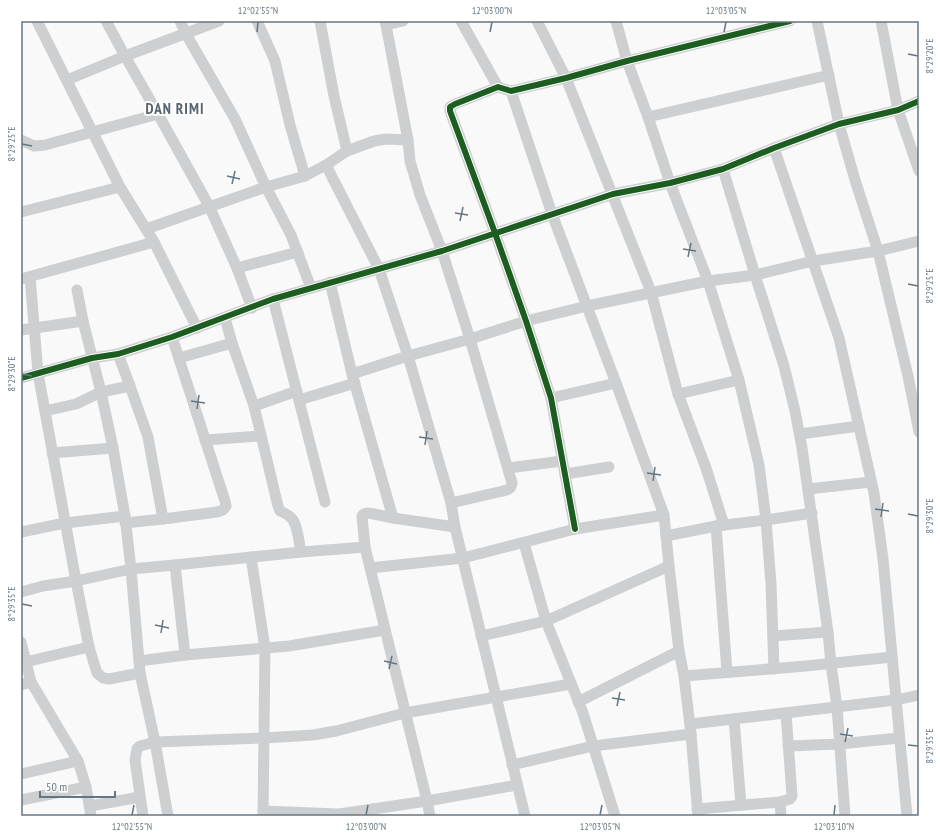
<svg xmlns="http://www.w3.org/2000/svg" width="940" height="837" viewBox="0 0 940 837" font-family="'PT Sans Narrow',sans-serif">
  <rect width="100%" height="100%" fill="#f9f9f9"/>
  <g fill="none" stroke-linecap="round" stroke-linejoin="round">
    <g stroke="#cecfd0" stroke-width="11">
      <polyline points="37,21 120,187 154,242 197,328"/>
      <polyline points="106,21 125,56 158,114 209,206 237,268 252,308"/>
      <polyline points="180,21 186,34 235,119 266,187 291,235 311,288"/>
      <polyline points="257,21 275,61 290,125 305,176"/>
      <polyline points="320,21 334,96 347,151"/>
      <path d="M 385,21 L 386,25 L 408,140 L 410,161 L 420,195 L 442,251 L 470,339 L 512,483 C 511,489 508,490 503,491 L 451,503"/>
      <polyline points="461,21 498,87"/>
      <polyline points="537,21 566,78 651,292 678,394 706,468 724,525"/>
      <polyline points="616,21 627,61 648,117 670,183 708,281 739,380 759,465 766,520 771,584 774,669"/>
      <polyline points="817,21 839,124 855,180 878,251 908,376 919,432"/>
      <polyline points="881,21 898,110 919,171"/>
      <polyline points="386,25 403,21"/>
      <polyline points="67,80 125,56 219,21"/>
      <polyline points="511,91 552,214 616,383 664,515 669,566 679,651 684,676 691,734 698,816"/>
      <polyline points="648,117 829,75"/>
      <polyline points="21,140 34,146 45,145 158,114"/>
      <polyline points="774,148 839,338 874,493 883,559 907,816"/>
      <polyline points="326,165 379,269 408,356 451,503 455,527 525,816"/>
      <polyline points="723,169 755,275 784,366 795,411 802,448 828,632 831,664 837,707 845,816"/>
      <polyline points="21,212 120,187"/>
      <polyline points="146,229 266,187 305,176 326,165 347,151 374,141 386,139 408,140"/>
      <polyline points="237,268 298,252"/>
      <polyline points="30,277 38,373 76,581 89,647 97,673 103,678 109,679 140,673"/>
      <polyline points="21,279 154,242"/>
      <polyline points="330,282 352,374 393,518"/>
      <polyline points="77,290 83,321 101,392 113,448 125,516 131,569 140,673 155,742 168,816"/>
      <polyline points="273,299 325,502"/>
      <path d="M 225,318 L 232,343 L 254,406 L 278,506 L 280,511 C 285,513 290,516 293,520 C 298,528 299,543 301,552"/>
      <polyline points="21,330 83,321"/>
      <polyline points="118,354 130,386 148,437 163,519"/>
      <polyline points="179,358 232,343"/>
      <polyline points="352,374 408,356 470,339 526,321 587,306 708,281 755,275 813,261 878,251 919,241"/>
      <polyline points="21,378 92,358 118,354 172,337 273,299 442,251 613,194 670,183 723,169 774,148 839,124 898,110 919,101"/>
      <polyline points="678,394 739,380"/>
      <polyline points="551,398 616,383"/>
      <polyline points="299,400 355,383"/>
      <polyline points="254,406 297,391"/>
      <polyline points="45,411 76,404 101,392 130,386"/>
      <polyline points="800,434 859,426"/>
      <polyline points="205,440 261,436"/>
      <polyline points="52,453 113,448"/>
      <polyline points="508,468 562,461"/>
      <polyline points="565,474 609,467"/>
      <polyline points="808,489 871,482"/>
      <polyline points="125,523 163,519 217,512 223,510 226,506 225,501 172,337"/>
      <polyline points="716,526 727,672"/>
      <polyline points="575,529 551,398 526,321 495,233 450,111 450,107 455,104 498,87 511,91 566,78 627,61 790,21"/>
      <polyline points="21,532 65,523 125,516"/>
      <polyline points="666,536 716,526 766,520 812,513"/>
      <polyline points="524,543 546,621 583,713 615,816"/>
      <polyline points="251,557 265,648 263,816"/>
      <polyline points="175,565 185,655"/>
      <polyline points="370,568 463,558 575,529 664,515"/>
      <polyline points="21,592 43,586 76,581 131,569 175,565 301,552 365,547"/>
      <polyline points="481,636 546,621 669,566"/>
      <polyline points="773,636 828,632"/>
      <polyline points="21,642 31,682 78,761 86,787 91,816"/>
      <polyline points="139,661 185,655 289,646 385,630"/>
      <polyline points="21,663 89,647"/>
      <polyline points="684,676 806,666 892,657"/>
      <polyline points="21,685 31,682"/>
      <polyline points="578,702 679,651"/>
      <polyline points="734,719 741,805"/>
      <polyline points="690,724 896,700 919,695"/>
      <polyline points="788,746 839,744 899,738"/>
      <polyline points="512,765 593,746 691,734"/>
      <polyline points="21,774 78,761"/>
      <polyline points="21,800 86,787"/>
      <polyline points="780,802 781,816"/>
      <polyline points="90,806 140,797"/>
      <polyline points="697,809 780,802 790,799 792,796 786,713"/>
      <polyline points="263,811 339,814 427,801 517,785"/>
      <polyline points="143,816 135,760 137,749 140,746 155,742 264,738 313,735 336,731 405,713 571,684"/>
      <polyline points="430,816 427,801 365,547 362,516 364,514 367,513 374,514 393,518 455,527"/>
    </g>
    <g stroke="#fff" stroke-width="8">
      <g id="cycleway">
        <polyline points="21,378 92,358 118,354 172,337 273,299 442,251 613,194 670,183 723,169 774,148 839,124 898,110 919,101"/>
        <polyline points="575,529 551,398 526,321 495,233 450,111 450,107 455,104 498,87 511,91 566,78 627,61 790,21"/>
      </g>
    </g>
    <use href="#cycleway" stroke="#1b5e20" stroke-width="6"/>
  </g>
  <path fill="none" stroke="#657683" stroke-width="1.5" d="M 257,32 L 258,22M 490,32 L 492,22M 724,32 L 726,22M 908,54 L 918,56M 22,144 L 32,146M 227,176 L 240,179M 232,184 L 235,171M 455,213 L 468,215M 460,221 L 463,207M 683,249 L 696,251M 688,257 L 691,243M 908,284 L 918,286M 22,374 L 32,376M 191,401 L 205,403M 197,409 L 199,395M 419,437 L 433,439M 425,445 L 427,431M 647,473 L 661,475M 653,481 L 655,467M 875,509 L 889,511M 908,514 L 918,516M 881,517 L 883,503M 22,604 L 32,606M 155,625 L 169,628M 161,633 L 163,620M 384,661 L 397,664M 389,669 L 392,656M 612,698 L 625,700M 617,706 L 620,692M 840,734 L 853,736M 845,742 L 848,728M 908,745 L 918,746M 132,815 L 134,805M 366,815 L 368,805M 600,815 L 602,805M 834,815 L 835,805"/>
  <g text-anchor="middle" stroke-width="4" stroke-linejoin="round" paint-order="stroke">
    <g font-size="15" font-weight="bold" letter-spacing="1" fill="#57646e" stroke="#fff">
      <text x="175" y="114">DAN RIMI</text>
    </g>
  </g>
  <rect width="940" height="837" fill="none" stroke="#ffffff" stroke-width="44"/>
  <path d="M40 791v6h75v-6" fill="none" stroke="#657683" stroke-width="2"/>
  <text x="46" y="791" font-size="12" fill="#657683" stroke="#ffffff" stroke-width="3" paint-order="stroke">50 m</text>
  <rect x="22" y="22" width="896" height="793" fill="none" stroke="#657683" stroke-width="1.5"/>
  <g font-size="10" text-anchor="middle" fill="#657683">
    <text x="258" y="14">12°02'55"N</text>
    <text x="492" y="14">12°03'00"N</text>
    <text x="726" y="14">12°03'05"N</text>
    <text transform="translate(929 56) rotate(-90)" y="4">8°29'20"E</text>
    <text transform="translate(11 144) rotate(-90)" y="4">8°29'25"E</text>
    <text transform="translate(929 286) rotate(-90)" y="4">8°29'25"E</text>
    <text transform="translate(11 374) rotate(-90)" y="4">8°29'30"E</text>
    <text transform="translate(929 516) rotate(-90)" y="4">8°29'30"E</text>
    <text transform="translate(11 604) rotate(-90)" y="4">8°29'35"E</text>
    <text transform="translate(929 746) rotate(-90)" y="4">8°29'35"E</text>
    <text x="132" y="830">12°02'55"N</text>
    <text x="366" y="830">12°03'00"N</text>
    <text x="600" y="830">12°03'05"N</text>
    <text x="834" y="830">12°03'10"N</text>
  </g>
</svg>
